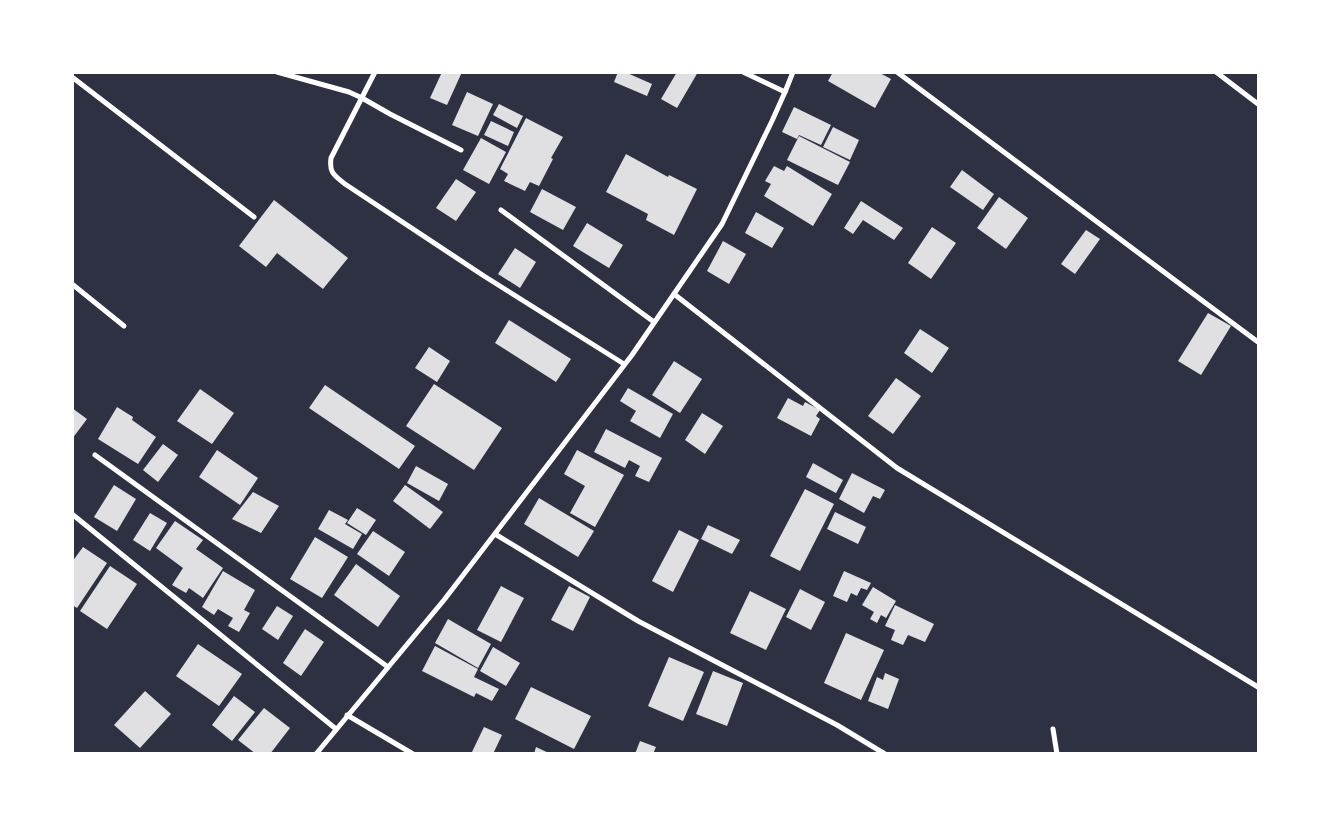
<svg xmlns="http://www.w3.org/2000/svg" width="1331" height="826" viewBox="0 0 1331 826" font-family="Manrope,sans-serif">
  <rect width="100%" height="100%" fill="#2d3142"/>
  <g fill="#e0e0e3">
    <polygon points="442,72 462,72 447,105 430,98"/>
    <polygon points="618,72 625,72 652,84 647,96 614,82"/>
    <polygon points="677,72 698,72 677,108 661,99"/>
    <polygon points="833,72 878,72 891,79 875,108 828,81"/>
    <polygon points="467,92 493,104 478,136 452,125"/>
    <polygon points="499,104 523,116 517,128 493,115"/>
    <polygon points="794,107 831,125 821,145 799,135 797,139 782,132"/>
    <polygon points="526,118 563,137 551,158 553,159 539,186 530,182 525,191 504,181 508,174 500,169"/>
    <polygon points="491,121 514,132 508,146 484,135"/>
    <polygon points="833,127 859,140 850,160 823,147"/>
    <polygon points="799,136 850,162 838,185 787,160"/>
    <polygon points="481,138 506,152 489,184 463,170"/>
    <polygon points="626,154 668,177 669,175 697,189 674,235 646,220 648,214 606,192"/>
    <polygon points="774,166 784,171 787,166 832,194 813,226 764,196 771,184 765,181"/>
    <polygon points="962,170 994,194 983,210 950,187"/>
    <polygon points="456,179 476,192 456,221 436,208"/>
    <polygon points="542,189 576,207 563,230 530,212"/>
    <polygon points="999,197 1028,218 1006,249 977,228"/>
    <polygon points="274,200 348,258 323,289 277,253 266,267 239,246"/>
    <polygon points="861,201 903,228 894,240 863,220 853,234 844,228"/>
    <polygon points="756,212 784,228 772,248 745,233"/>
    <polygon points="587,223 623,245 609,268 573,246"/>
    <polygon points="932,227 956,243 931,279 908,263"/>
    <polygon points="1086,230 1100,239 1075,274 1061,264"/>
    <polygon points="723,241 746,254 729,284 707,271"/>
    <polygon points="515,248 536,262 520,288 498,274"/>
    <polygon points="1208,313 1231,326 1201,375 1178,361"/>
    <polygon points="509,320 571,359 556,382 495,343"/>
    <polygon points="920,329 949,348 932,373 904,353"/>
    <polygon points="429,347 450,361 437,382 415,368"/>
    <polygon points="674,361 702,379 680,413 652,395"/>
    <polygon points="896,378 921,396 893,434 868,416"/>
    <polygon points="434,384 502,428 474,470 406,426"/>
    <polygon points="325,385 415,446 399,469 309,408"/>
    <polygon points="628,388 673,414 660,438 630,421 636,411 620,401"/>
    <polygon points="200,389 234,413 212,444 177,421"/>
    <polygon points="788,398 803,406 805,402 820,410 816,416 820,419 811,436 777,418"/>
    <polygon points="117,407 133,417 132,420 156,437 138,464 98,439"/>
    <polygon points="72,408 87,419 72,439"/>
    <polygon points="702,413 723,426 705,454 685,440"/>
    <polygon points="606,429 662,458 649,482 635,476 640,466 629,460 625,468 594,452"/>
    <polygon points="163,444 178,455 158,482 143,470"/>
    <polygon points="217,450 258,478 240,505 199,477"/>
    <polygon points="577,450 624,475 595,527 570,513 585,486 564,474"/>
    <polygon points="813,463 843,480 836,493 806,477"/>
    <polygon points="416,466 448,484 439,501 407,483"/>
    <polygon points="852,473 885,490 880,499 873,496 864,513 839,499"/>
    <polygon points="114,485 136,499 117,531 94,517"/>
    <polygon points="405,485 443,512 430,529 393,501"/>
    <polygon points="805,489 834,504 800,571 770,556"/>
    <polygon points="253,492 279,506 261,533 232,519"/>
    <polygon points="539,498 594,531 578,557 524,524"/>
    <polygon points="357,508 376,520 366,535 347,523"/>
    <polygon points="329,510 348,520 345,524 362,534 353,549 318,529"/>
    <polygon points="835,512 866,527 858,544 827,529"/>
    <polygon points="150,513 167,523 150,551 133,540"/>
    <polygon points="175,521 203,540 196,549 223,568 203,598 189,588 186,593 172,585 183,568 156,548"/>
    <polygon points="708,525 740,540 732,554 701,539"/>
    <polygon points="679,530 699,540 673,592 652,581"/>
    <polygon points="373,531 405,552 389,576 357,554"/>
    <polygon points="315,537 348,557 322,598 290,579"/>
    <polygon points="83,547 107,563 77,608 72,605 72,562"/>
    <polygon points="356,564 400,596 378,627 334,595"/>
    <polygon points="110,566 137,584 107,629 80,611"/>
    <polygon points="223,571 255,590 244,610 250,613 239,632 228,626 233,618 218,609 214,615 202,607"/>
    <polygon points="844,571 871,583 867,590 861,588 857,596 851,593 847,602 833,596"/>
    <polygon points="501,586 524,598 501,642 477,630"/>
    <polygon points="569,586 590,597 573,631 551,620"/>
    <polygon points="873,587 896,601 886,618 881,615 877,623 870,619 874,612 862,605"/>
    <polygon points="800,589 825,602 811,630 786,617"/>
    <polygon points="750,591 786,609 766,650 730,633"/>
    <polygon points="895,605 934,624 925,642 908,635 903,645 891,640 895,630 885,626"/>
    <polygon points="277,606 293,616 278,640 262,629"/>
    <polygon points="448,619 491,644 478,668 435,643"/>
    <polygon points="305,629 324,642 301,676 283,663"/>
    <polygon points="846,633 884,650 861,700 824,683"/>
    <polygon points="198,644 242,674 219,706 176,676"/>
    <polygon points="435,646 478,669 474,677 499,689 492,701 476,693 474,697 422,671"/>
    <polygon points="493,647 520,663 506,686 480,671"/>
    <polygon points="669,657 704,672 683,721 648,706"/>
    <polygon points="713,671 743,683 727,726 696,714"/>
    <polygon points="885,673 899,679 888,709 868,701 877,677 883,680"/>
    <polygon points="531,687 591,716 574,749 515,719"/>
    <polygon points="145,691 171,714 140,748 114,725"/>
    <polygon points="234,696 255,712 232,741 212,725"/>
    <polygon points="264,708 290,728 270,754 256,754 238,740"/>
    <polygon points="484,727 502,735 493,754 471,754"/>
    <polygon points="640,741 656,747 653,754 635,754"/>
    <polygon points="536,747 551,754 534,754"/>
  </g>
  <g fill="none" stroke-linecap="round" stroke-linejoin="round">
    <g stroke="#fff" stroke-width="5">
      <polyline points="277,72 349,92 362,98 390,114 461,150"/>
      <path d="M 375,72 L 331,158 C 329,173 334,175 345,184 L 484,276 L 624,364"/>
      <polyline points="743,72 785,92"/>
      <polyline points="897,72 1184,287 1258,342"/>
      <polyline points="1216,72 1258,104"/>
      <polyline points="72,77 254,217"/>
      <polyline points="501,210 654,322"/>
      <polyline points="72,284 124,326"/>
      <polyline points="674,294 897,468 1258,687"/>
      <polyline points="95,455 388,667"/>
      <polyline points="72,514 336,729"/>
      <polyline points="495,534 638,621 837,725 885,754"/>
      <polyline points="347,715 413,754"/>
      <polyline points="1053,729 1057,754"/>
      <polyline points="316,754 444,600 632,355 722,224 772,121 785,92 793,72"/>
    </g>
  </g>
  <rect width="1331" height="826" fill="none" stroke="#ffffff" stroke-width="148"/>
</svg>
